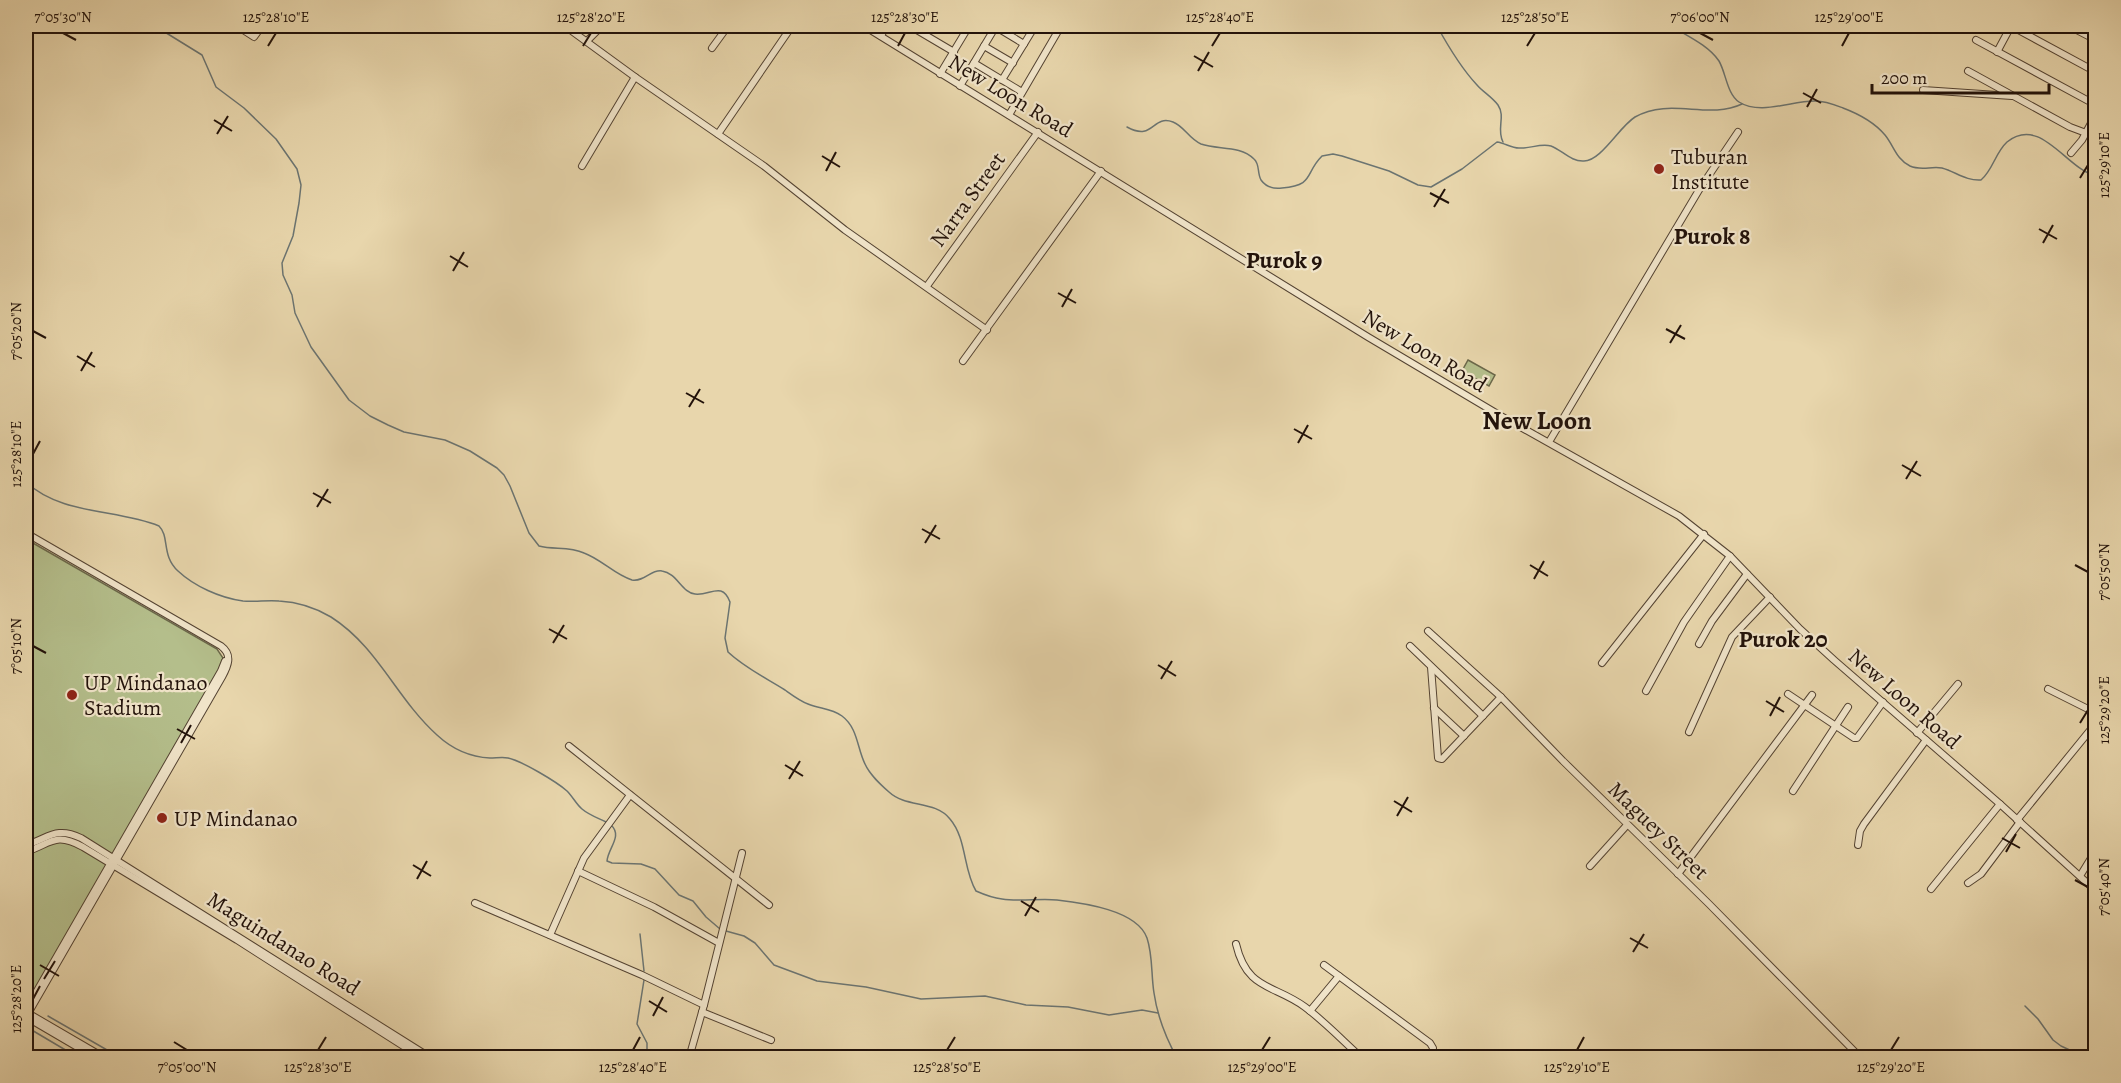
<svg xmlns="http://www.w3.org/2000/svg" width="2121" height="1083" viewBox="0 0 2121 1083" font-family="Alegreya,serif">
  <rect width="100%" height="100%" fill="#e8d6ac"/>
  <filter id="stains"><feTurbulence type="fractalNoise" baseFrequency=".00333" numOctaves="4"/><feColorMatrix values="0 0 0 0 .2 0 0 0 0 .09 0 0 0 0 .02 0 0 0 .5 -.17"/></filter>
  <radialGradient id="worn" r=".72"><stop offset=".6" stop-color="#630" stop-opacity="0"/><stop offset="1" stop-color="#630" stop-opacity=".3"/></radialGradient>
  <g fill="#b4be8b" stroke="#6b684a" stroke-width="1.5">
    <polygon points="1468,360 1495,375 1489,386 1462,371"/>
    <polygon points="26,539 217,649 223,658 219,670 26,1006"/>
  </g>
  <g fill="none" stroke-linecap="round" stroke-linejoin="round">
    <g stroke="#6b7471" stroke-width="1.5">
      <path d="M 155,26 L 202,55 L 216,87 L 244,108 L 276,139 L 297,169 L 301,185 L 299,203 L 293,236 L 282,263 L 283,275 L 292,295 L 295,313 L 311,347 L 349,400 L 370,416 L 388,425 L 404,432 L 445,440 L 470,451 L 497,468 L 504,475 L 510,486 L 529,533 L 539,546 C 554,550 569,546 584,553 C 601,559 615,575 632,580 C 645,582 651,569 662,571 C 677,573 682,593 695,594 C 710,596 722,581 730,602 L 725,638 L 728,652 C 745,668 766,678 785,690 C 792,695 800,701 808,704 C 820,709 831,708 842,716 C 858,728 857,748 865,764 C 870,775 880,784 889,792 C 906,808 935,800 950,819 C 967,839 963,870 976,891 C 985,895 993,898 1002,899 C 1021,902 1039,898 1057,900 C 1083,903 1137,910 1147,938 C 1153,956 1151,975 1154,993 C 1157,1014 1166,1038 1177,1058"/>
      <polyline points="1258,26 1285,33 1300,33 1320,26"/>
      <polyline points="1321,26 1342,27 1363,26"/>
      <path d="M 1437,26 C 1448,46 1461,68 1477,85 C 1483,92 1492,97 1498,105 C 1506,117 1496,129 1503,142"/>
      <path d="M 1671,26 C 1687,36 1708,45 1719,61 C 1726,73 1727,94 1739,102 C 1761,116 1793,100 1816,101 C 1825,101 1835,105 1843,108 C 1859,114 1874,122 1885,135 C 1894,146 1896,159 1910,166 C 1921,171 1931,166 1942,168 C 1956,172 1966,181 1981,180 C 1993,170 1995,153 2007,142 C 2041,115 2066,169 2096,176"/>
      <path d="M 1127,127 C 1154,142 1152,114 1173,122 C 1184,126 1189,139 1201,144 C 1218,150 1240,145 1254,159 C 1260,164 1257,173 1261,180 C 1266,187 1274,189 1282,188 C 1315,185 1304,174 1322,156 L 1333,154 L 1342,156 L 1389,171 L 1418,185 L 1431,187 L 1462,169 L 1497,142 C 1505,143 1511,148 1519,148 C 1530,149 1540,143 1551,146 C 1562,150 1571,162 1584,161 C 1601,161 1619,127 1635,117 C 1670,97 1708,120 1742,104"/>
      <path d="M 26,482 C 61,515 117,509 159,526 C 170,537 161,555 178,571 C 194,586 220,598 243,601 C 255,602 267,600 279,601 C 297,602 316,608 331,617 C 378,647 396,698 437,735 C 451,748 470,757 490,758 C 496,758 503,757 508,758 C 522,761 557,782 567,791 C 573,797 576,804 582,809 C 589,815 598,818 606,822"/>
      <path d="M 611,825 C 623,836 608,848 607,861 L 612,863 L 641,864 L 655,869 L 679,895 L 693,901 L 706,917 L 720,929"/>
      <polyline points="726,931 744,936 755,943 774,965 817,981 866,987 921,999 985,996 1026,1005 1068,1007 1109,1015 1142,1010 1158,1013"/>
      <polyline points="640,934 644,971"/>
      <polyline points="644,980 637,1024 647,1043 647,1058"/>
      <polyline points="2025,1006 2038,1019 2053,1040 2061,1046 2087,1058"/>
      <polyline points="48,1016 121,1058"/>
      <polyline points="30,1029 79,1058"/>
    </g>
    <g stroke="#544332" stroke-width="8">
      <g id="minor">
        <polyline points="237,26 254,37 262,26"/>
        <polyline points="565,26 635,77 764,166 845,230 987,330"/>
        <polyline points="864,26 1368,337 1501,416 1679,516 1730,556 1800,629 1834,660 2000,804 2096,891"/>
        <polyline points="910,26 954,52"/>
        <polyline points="2011,26 2096,72"/>
        <polyline points="2069,26 2096,40"/>
        <polyline points="996,27 1024,44"/>
        <polyline points="881,36 886,26"/>
        <polyline points="1976,40 2096,105"/>
        <polyline points="587,41 602,26"/>
        <polyline points="984,46 1013,63"/>
        <polyline points="712,48 728,26"/>
        <polyline points="1997,52 2011,26"/>
        <polyline points="974,63 1022,92"/>
        <polyline points="1968,71 2070,127 2086,133"/>
        <polyline points="940,74 969,26"/>
        <polyline points="1002,80 1035,26"/>
        <polyline points="960,86 996,26"/>
        <polyline points="1923,90 2012,96"/>
        <polyline points="1009,115 1061,26"/>
        <polyline points="718,134 792,26"/>
        <polyline points="2071,153 2082,140 2096,114"/>
        <polyline points="582,166 635,77"/>
        <polyline points="927,286 1038,132"/>
        <polyline points="963,361 1101,171"/>
        <polyline points="1549,442 1699,190 1738,132"/>
        <path d="M 26,533 L 221,646 C 233,655 228,666 222,677 L 26,1017"/>
        <polyline points="1428,631 1501,697 1563,761 1709,904 1861,1058"/>
        <polyline points="1699,644 1712,621 1747,574"/>
        <polyline points="1410,646 1483,716"/>
        <polyline points="1602,663 1704,534"/>
        <polyline points="1431,667 1438,758 1442,759 1501,697"/>
        <polyline points="2048,689 2096,713"/>
        <polyline points="1646,691 1684,622 1730,556"/>
        <polyline points="1788,694 1854,738 1857,738 1883,702"/>
        <polyline points="1434,708 1464,736"/>
        <polyline points="1689,732 1732,637 1770,597"/>
        <polyline points="1917,733 1958,684"/>
        <polyline points="569,746 769,905"/>
        <polyline points="1793,791 1848,707"/>
        <polyline points="2017,820 2096,723"/>
        <path d="M 26,845 C 49,838 56,826 81,838 L 431,1058"/>
        <polyline points="1858,845 1860,831 1864,824 1926,740"/>
        <path d="M 26,852 C 52,843 55,832 83,847 L 237,940 L 422,1058"/>
        <polyline points="1590,866 1627,825"/>
        <polyline points="578,871 654,907 719,943"/>
        <polyline points="1678,874 1812,695"/>
        <polyline points="2080,876 2096,850"/>
        <polyline points="1968,883 1981,874 2020,822"/>
        <polyline points="1931,889 2000,804"/>
        <polyline points="475,903 642,975 704,1005"/>
        <polyline points="550,935 584,858 630,795"/>
        <path d="M 1236,944 C 1247,991 1274,984 1305,1007 C 1325,1022 1343,1041 1362,1058"/>
        <polyline points="1324,965 1430,1043 1433,1048 1431,1058"/>
        <polyline points="26,1010 221,671 225,661"/>
        <polyline points="1310,1011 1339,976"/>
        <polyline points="26,1012 105,1058"/>
        <polyline points="702,1012 771,1040"/>
        <polyline points="26,1017 96,1058"/>
        <polyline points="689,1058 704,1005 742,853"/>
      </g>
    </g>
    <use href="#minor" stroke="#f0e4c9" stroke-width="6"/>
  </g>
  <path fill="none" stroke="#22120a" stroke-width="2" d="M 63,33 L 76,40M 1700,33 L 1713,40M 268,46 L 276,33M 583,46 L 591,33M 898,46 L 905,33M 1212,46 L 1220,33M 1527,46 L 1535,33M 1842,46 L 1849,33M 1194,56 L 1213,67M 1198,71 L 1209,52M 1803,93 L 1821,103M 1807,107 L 1817,89M 214,120 L 232,131M 217,134 L 228,116M 822,156 L 840,167M 826,171 L 836,152M 2080,178 L 2088,165M 1430,193 L 1449,203M 1434,207 L 1445,189M 2039,229 L 2057,239M 2043,243 L 2053,225M 450,256 L 468,267M 453,271 L 464,252M 1058,293 L 1076,303M 1062,307 L 1072,289M 1666,329 L 1685,339M 33,331 L 46,338M 1670,343 L 1681,325M 77,356 L 95,367M 81,371 L 92,352M 686,393 L 704,403M 689,407 L 700,389M 1294,429 L 1312,439M 1298,443 L 1308,425M 33,454 L 40,441M 1902,465 L 1921,476M 1906,479 L 1917,461M 313,493 L 331,503M 317,507 L 328,489M 922,529 L 940,539M 925,543 L 936,525M 1530,565 L 1548,576M 2075,565 L 2088,572M 1534,579 L 1544,561M 549,629 L 567,639M 553,643 L 564,625M 33,646 L 46,653M 1158,665 L 1176,676M 1161,679 L 1172,661M 1766,701 L 1784,712M 1770,716 L 1780,697M 2080,723 L 2088,710M 177,729 L 195,739M 181,743 L 191,725M 785,765 L 803,776M 789,779 L 800,761M 1394,801 L 1412,812M 1397,816 L 1408,797M 2002,838 L 2020,848M 2006,852 L 2016,834M 413,865 L 431,876M 417,879 L 427,861M 2075,880 L 2088,887M 1021,901 L 1039,912M 1025,916 L 1036,897M 1630,938 L 1648,948M 1633,952 L 1644,934M 40,965 L 59,976M 44,979 L 55,961M 33,999 L 40,986M 649,1001 L 667,1012M 653,1016 L 663,997M 174,1042 L 187,1050M 318,1050 L 326,1037M 633,1050 L 640,1037M 947,1050 L 955,1037M 1262,1050 L 1270,1037M 1577,1050 L 1584,1037M 1891,1050 L 1899,1037"/>
  <g fill="#8f2418" stroke="#f0e4c9" stroke-width="2">
    <circle cx="1659" cy="169" r="6"/>
    <circle cx="72" cy="695" r="6"/>
    <circle cx="162" cy="818" r="6"/>
  </g>
  <g text-anchor="middle" stroke-width="4.5" stroke-linejoin="round" paint-order="stroke">
    <g font-size="22" fill="#22120a" stroke="#f0e4c9">
      <text transform="translate(1011 95) rotate(31)" y="8">New Loon Road</text>
      <text transform="translate(967 199) rotate(-54)" y="8">Narra Street</text>
      <text transform="translate(1425 350) rotate(31)" y="8">New Loon Road</text>
      <text transform="translate(1905 698) rotate(41)" y="8">New Loon Road</text>
      <text transform="translate(1659 830) rotate(44)" y="8">Maguey Street</text>
      <text transform="translate(284 943) rotate(32)" y="8">Maguindanao Road</text>
    </g>
    <g font-size="22" fill="#22120a" stroke="#f0e4c9" text-anchor="start">
      <text x="1671" y="164">Tuburan<tspan x="1671" dy="25">Institute</tspan></text>
      <text x="84" y="690">UP Mindanao<tspan x="84" dy="25">Stadium</tspan></text>
      <text x="174" y="826">UP Mindanao</text>
    </g>
    <g font-size="24" font-weight="bold" fill="#22120a" stroke="#f0e4c9">
      <text x="1712" y="244">Purok 8</text>
      <text x="1284" y="268">Purok 9</text>
      <text x="1783" y="647">Purok 20</text>
    </g>
    <g font-size="26" font-weight="bold" fill="#22120a" stroke="#f0e4c9">
      <text x="1537" y="429">New Loon</text>
    </g>
  </g>
  <rect width="2121" height="1083" fill="none" stroke="#e8d6ac" stroke-width="66"/>
  <path d="M1872 84v9h177v-9" fill="none" stroke="#22120a" stroke-width="3"/>
  <text x="1881" y="84" font-size="18" fill="#22120a" stroke="#f0e4c9" stroke-width="4.5" paint-order="stroke">200 m</text>
  <rect x="33" y="33" width="2055" height="1017" fill="none" stroke="#22120a" stroke-width="2"/>
  <g font-size="15" text-anchor="middle" fill="#22120a">
    <text x="63" y="22">7°05'30"N</text>
    <text x="276" y="22">125°28'10"E</text>
    <text x="591" y="22">125°28'20"E</text>
    <text x="905" y="22">125°28'30"E</text>
    <text x="1220" y="22">125°28'40"E</text>
    <text x="1535" y="22">125°28'50"E</text>
    <text x="1700" y="22">7°06'00"N</text>
    <text x="1849" y="22">125°29'00"E</text>
    <text transform="translate(2104 165) rotate(-90)" y="5">125°29'10"E</text>
    <text transform="translate(16 331) rotate(-90)" y="5">7°05'20"N</text>
    <text transform="translate(16 454) rotate(-90)" y="5">125°28'10"E</text>
    <text transform="translate(2104 572) rotate(-90)" y="5">7°05'50"N</text>
    <text transform="translate(16 646) rotate(-90)" y="5">7°05'10"N</text>
    <text transform="translate(2104 710) rotate(-90)" y="5">125°29'20"E</text>
    <text transform="translate(2104 887) rotate(-90)" y="5">7°05'40"N</text>
    <text transform="translate(16 999) rotate(-90)" y="5">125°28'20"E</text>
    <text x="187" y="1072">7°05'00"N</text>
    <text x="318" y="1072">125°28'30"E</text>
    <text x="633" y="1072">125°28'40"E</text>
    <text x="947" y="1072">125°28'50"E</text>
    <text x="1262" y="1072">125°29'00"E</text>
    <text x="1577" y="1072">125°29'10"E</text>
    <text x="1891" y="1072">125°29'20"E</text>
  </g>
  <rect width="100%" height="100%" filter="url(#stains)"/>
  <rect width="100%" height="100%" fill="url(#worn)"/>
</svg>
